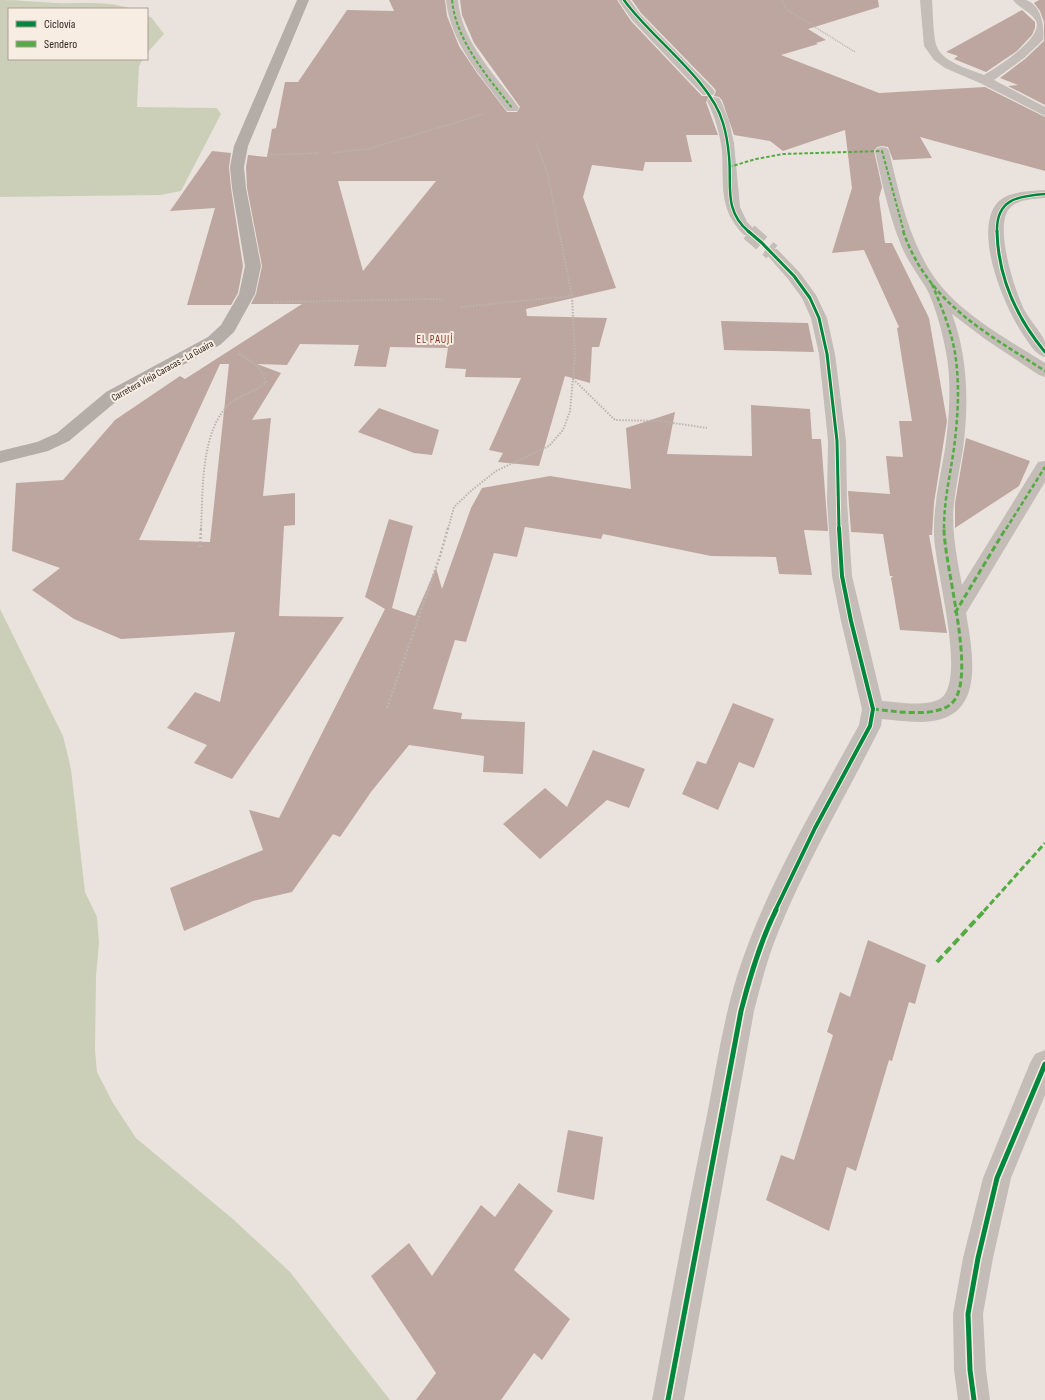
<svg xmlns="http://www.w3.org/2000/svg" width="1045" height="1400" viewBox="0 0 1045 1400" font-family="'Sofia Sans Condensed',sans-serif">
  <rect width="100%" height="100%" fill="#eae3dd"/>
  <g fill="#cccfb7">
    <path d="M 0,0 C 19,0 37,2 56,3 C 84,4 105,0 132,9 L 9,9 L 9,59 L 143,59 L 139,66 L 137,107 L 217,108 L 221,114 L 181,191 L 160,195 L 0,197 Z"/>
    <polygon points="147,16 151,17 164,34 147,53"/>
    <polygon points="0,609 63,736 71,769 85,892 97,917 99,943 96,976 95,1050 97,1072 113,1103 136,1138 234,1220 290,1272 390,1400 0,1400"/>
  </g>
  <g fill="#bda69f" fill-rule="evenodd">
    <path d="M 389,0 L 445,0 L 447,16 L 459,46 L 477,73 L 507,112 L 517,112 L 520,107 L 474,43 L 462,15 L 460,0 L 617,0 L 631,21 L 702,96 L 709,96 L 706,102 L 718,135 L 686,135 L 692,162 L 645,162 L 643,171 L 592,165 L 583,197 L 616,288 L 526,309 L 527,316 L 607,318 L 599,347 L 592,347 L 590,383 L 565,376 L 539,466 L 498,462 L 503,453 L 489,450 L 521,378 L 465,377 L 466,369 L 445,368 L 448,348 L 390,347 L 386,367 L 354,366 L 359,345 L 300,344 L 287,365 L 257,364 L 281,373 L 252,420 L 271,418 L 263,496 L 295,493 L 295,525 L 284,526 L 279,616 L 344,617 L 232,779 L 194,763 L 207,745 L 167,728 L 195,692 L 220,702 L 235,632 L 121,639 L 74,619 L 32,590 L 60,568 L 12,551 L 16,483 L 63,480 L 115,420 L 180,376 L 185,379 L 302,304 L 251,304 L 256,294 L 262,266 L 247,188 L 246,167 L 248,155 L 267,157 L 272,129 L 276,128 L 285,82 L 298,82 L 347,10 L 394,11 ZM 338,181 L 436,181 L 363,271 ZM 220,364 L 229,364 L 210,542 L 139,540 Z"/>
    <polygon points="632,0 878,0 879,7 808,29 826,40 816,43 818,44 781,55 879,93 985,87 1045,117 1045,171 920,137 932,158 893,160 888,147 882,146 877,147 874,151 882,187 879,198 885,243 892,243 929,318 947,421 934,503 932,535 929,535 947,633 900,630 891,578 893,576 890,576 883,534 851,532 848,491 890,494 886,456 903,457 899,421 912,421 897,328 899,327 864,250 832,253 852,188 845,130 783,151 770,141 734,135 722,100 719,97 714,96 716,91 714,88 641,13"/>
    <polygon points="1039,0 1045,0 1045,105 1008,86 1018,85 1000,78 1025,59 1044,41 1044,22 1040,11 1034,3"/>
    <polygon points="1022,10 1035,22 1035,28 1032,35 1017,51 986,72 954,59 958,56 946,52"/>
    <polygon points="212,151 231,153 229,167 231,188 243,266 238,293 231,305 187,305 215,208 170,211"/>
    <polygon points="721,321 808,323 814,352 724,350"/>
    <polygon points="751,405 810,409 812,439 821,439 828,531 804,530 812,575 779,574 776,557 711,556 603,534 601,539 525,527 517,557 494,553 466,642 455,640 433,709 462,713 461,719 525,722 523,774 483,772 484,756 409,745 371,792 340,837 333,834 292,892 253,901 184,931 170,888 263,850 249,810 279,818 385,609 365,597 389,519 413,526 392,608 415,616 436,568 442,589 471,508 482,488 550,476 631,489 626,428 675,412 667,454 752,456"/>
    <polygon points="379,408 439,430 432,455 414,453 358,432"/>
    <polygon points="966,438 1030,461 1019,486 955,528 955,503"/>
    <polygon points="733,703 774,719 754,768 739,762 718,810 682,794 697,761 706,764"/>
    <polygon points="593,750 645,769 629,808 607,800 540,859 503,824 545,788 567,807"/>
    <polygon points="868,940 926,965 915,1004 909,1002 892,1061 889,1060 856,1171 847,1167 829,1231 766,1200 781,1155 794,1160 833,1035 827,1032 840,992 850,997"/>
    <polygon points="568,1130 603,1137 594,1200 557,1192"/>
    <polygon points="519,1183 553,1211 514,1270 570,1319 542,1360 534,1353 501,1400 416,1400 436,1373 371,1276 409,1243 432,1276 481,1205 495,1217"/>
  </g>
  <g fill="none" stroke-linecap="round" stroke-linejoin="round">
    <polyline stroke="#c5beb8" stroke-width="17" stroke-dasharray="17 8" stroke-linecap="butt" points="749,232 772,252"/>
    <g stroke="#bcb4af" stroke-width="1.5" stroke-dasharray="1 1" stroke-linecap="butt">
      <polyline points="782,0 786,9 855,52"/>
      <polyline points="536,143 548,175 559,232"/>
      <polyline points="332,153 368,149 484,114"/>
      <polyline points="267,155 319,153"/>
    </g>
    <g stroke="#bcb4af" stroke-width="2" stroke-dasharray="1.5 1.5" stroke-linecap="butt">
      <polyline points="274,302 438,299 445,301"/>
      <polyline points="461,307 572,296"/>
      <polyline points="573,379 615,420 660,421 707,428"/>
      <path d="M 201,529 C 203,492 200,427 232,402 C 242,394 256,392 266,382 C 262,367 252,361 239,354"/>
      <polyline points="448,529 454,507 472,490 496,471 549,446 563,430 570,411 575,356 572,296 559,231"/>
    </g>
    <g stroke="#bcb4af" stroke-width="2.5" stroke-dasharray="2 2" stroke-linecap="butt">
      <polyline points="200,547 201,528"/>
      <polyline points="387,708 440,556 448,528"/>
    </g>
    <g fill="#c3bcb7" fill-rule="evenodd">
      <path d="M 446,0 L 458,0 C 462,43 495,74 519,108 L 517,111 L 507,111 C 482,78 450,42 446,0 Z"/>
      <polygon points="618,0 630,0 640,14 713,89 715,92 713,95 703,95 632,20"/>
      <path d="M 920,0 L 932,0 C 933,10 933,38 937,47 C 944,63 969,69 984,75 C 996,68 1044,38 1036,21 C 1031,12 1019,8 1013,0 C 1017,0 1023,0 1026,0 C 1041,5 1045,26 1043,40 L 1024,58 L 994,80 L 1045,107 L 1045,116 L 980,83 L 945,68 L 934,60 L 924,46 Z"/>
      <path d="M 714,97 L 719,98 L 721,101 L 729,121 L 734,143 L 740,207 L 747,222 L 757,232 L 754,235 L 744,235 C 718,209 724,185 722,151 C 720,134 715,117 707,101 L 709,98 Z"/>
      <path d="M 882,147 L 887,148 L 889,151 C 899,193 908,237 932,274 C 958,313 1006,338 1045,363 L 1045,377 L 1039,375 L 985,339 L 952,314 C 968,357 969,404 963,449 C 960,467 956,485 954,503 C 951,530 957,558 962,585 L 1038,462 L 1045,461 L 1045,482 L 966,613 C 973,655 987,721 922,722 C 909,722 895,720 882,719 L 881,726 C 847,794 808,859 779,930 C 768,956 761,984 754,1011 L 684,1400 L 652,1400 C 670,1305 687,1210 707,1115 C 716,1069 723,1021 737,976 C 764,890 816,804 859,725 L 862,709 L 841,621 L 832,576 L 827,501 L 828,441 L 819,354 L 811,318 L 802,298 L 788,279 L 767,255 L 764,252 L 767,249 L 777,249 L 800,273 L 816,295 L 827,318 L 835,354 L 846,441 L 847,501 L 852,576 L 882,701 C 897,702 936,709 945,694 C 963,666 936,573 934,536 C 933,506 940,478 945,449 C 949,420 952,381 946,352 C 943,334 934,301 925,286 C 916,272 907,260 901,245 C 889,215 882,183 875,151 L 877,148 Z"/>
      <path d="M 1045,190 L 1045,198 C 1034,199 1018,199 1010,208 C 993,225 1015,292 1025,311 C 1029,319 1044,336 1045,342 C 1045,346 1045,353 1045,357 C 1036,355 1031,346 1026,339 C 1006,312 971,231 998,202 C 1009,191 1031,191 1045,190 Z"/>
      <polygon points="1045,1050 1045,1095 1011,1178 993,1258 983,1314 986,1370 990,1400 958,1400 954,1370 953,1314 963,1258 983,1178 1030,1063 1035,1054"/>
    </g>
    <polygon fill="#b4aca7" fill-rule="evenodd" points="297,0 309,0 248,146 244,167 246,188 261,266 255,294 234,332 220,345 118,400 69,441 48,451 0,463 0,451 37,442 57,433 106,392 208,337 221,325 239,294 245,266 232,188 230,167 234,146"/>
    <g stroke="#54ab44" stroke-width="2" stroke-dasharray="3.5 2" stroke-linecap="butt">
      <path d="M 452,0 C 456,41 487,76 512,108"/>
      <polyline points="729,167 756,159 783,154 882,151 904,232"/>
    </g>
    <g stroke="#54ab44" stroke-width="2.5" stroke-dasharray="4.5 2.5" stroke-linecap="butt">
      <path d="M 903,231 C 928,303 985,332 1045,371"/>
      <path d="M 932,284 C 941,306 951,329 955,353 C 960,384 958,417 954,448 C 950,477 944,499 944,529"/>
      <polyline points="1006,529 1045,467"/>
    </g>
    <g stroke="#54ab44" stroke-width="3" stroke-dasharray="6 3" stroke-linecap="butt">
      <polyline points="955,613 1006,528"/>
      <path d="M 873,709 C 893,711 938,719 953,702 C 977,675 944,566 944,528"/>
      <polyline points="984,911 1045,843"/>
    </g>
    <polyline stroke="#54ab44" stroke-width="4" stroke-dasharray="8 4" stroke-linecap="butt" points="937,962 985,910"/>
    <g stroke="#f8ede3" stroke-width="4">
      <g id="cycleway-far3">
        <path d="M 624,0 C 651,38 711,80 723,123 C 726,133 728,145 729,156 C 732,185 723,210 749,232"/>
        <path d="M 997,232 C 996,199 1018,196 1045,194"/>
      </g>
    </g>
    <g stroke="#f8ede3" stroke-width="5">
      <g id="cycleway-far2">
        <polyline points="748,231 762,243 794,276 810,298 819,318 827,354 837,441 839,529"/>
        <path d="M 997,231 C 998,277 1016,317 1045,352"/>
      </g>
    </g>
    <g stroke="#f8ede3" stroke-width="6">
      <polyline id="cycleway-far1" points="775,911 815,828 870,726 873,709 851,621 842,576 839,528"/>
    </g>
    <g stroke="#f8ede3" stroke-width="8">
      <g id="cycleway">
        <path d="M 668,1400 L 741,1011 C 750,976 760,942 776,910"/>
        <polyline points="974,1400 970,1370 968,1314 978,1258 997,1178 1045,1064"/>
      </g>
    </g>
    <use href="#cycleway-far3" stroke="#00873e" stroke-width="2.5"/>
    <use href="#cycleway-far2" stroke="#00873e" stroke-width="3"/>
    <use href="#cycleway-far1" stroke="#00873e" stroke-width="4"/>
    <use href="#cycleway" stroke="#00873e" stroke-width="5"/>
  </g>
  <g text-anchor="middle" stroke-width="4" stroke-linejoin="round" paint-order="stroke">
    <g font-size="10" fill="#332925" stroke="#f8ede3">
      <text transform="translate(162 370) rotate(-29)" y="4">Carretera Vieja Caracas - La Guaira</text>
    </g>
    <g font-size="11" letter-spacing="1" fill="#803120" stroke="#f8ede3">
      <text x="435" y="343">EL PAUJÍ</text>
    </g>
  </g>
  <rect x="8" y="8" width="140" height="52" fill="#f8ede3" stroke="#a99f97"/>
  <rect x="16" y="21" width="20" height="6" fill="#00873e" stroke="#a99f97"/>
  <text x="44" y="28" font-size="12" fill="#332925">Ciclovía</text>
  <rect x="16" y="41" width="20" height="6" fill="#54ab44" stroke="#a99f97"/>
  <text x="44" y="48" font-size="12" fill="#332925">Sendero</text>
</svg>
